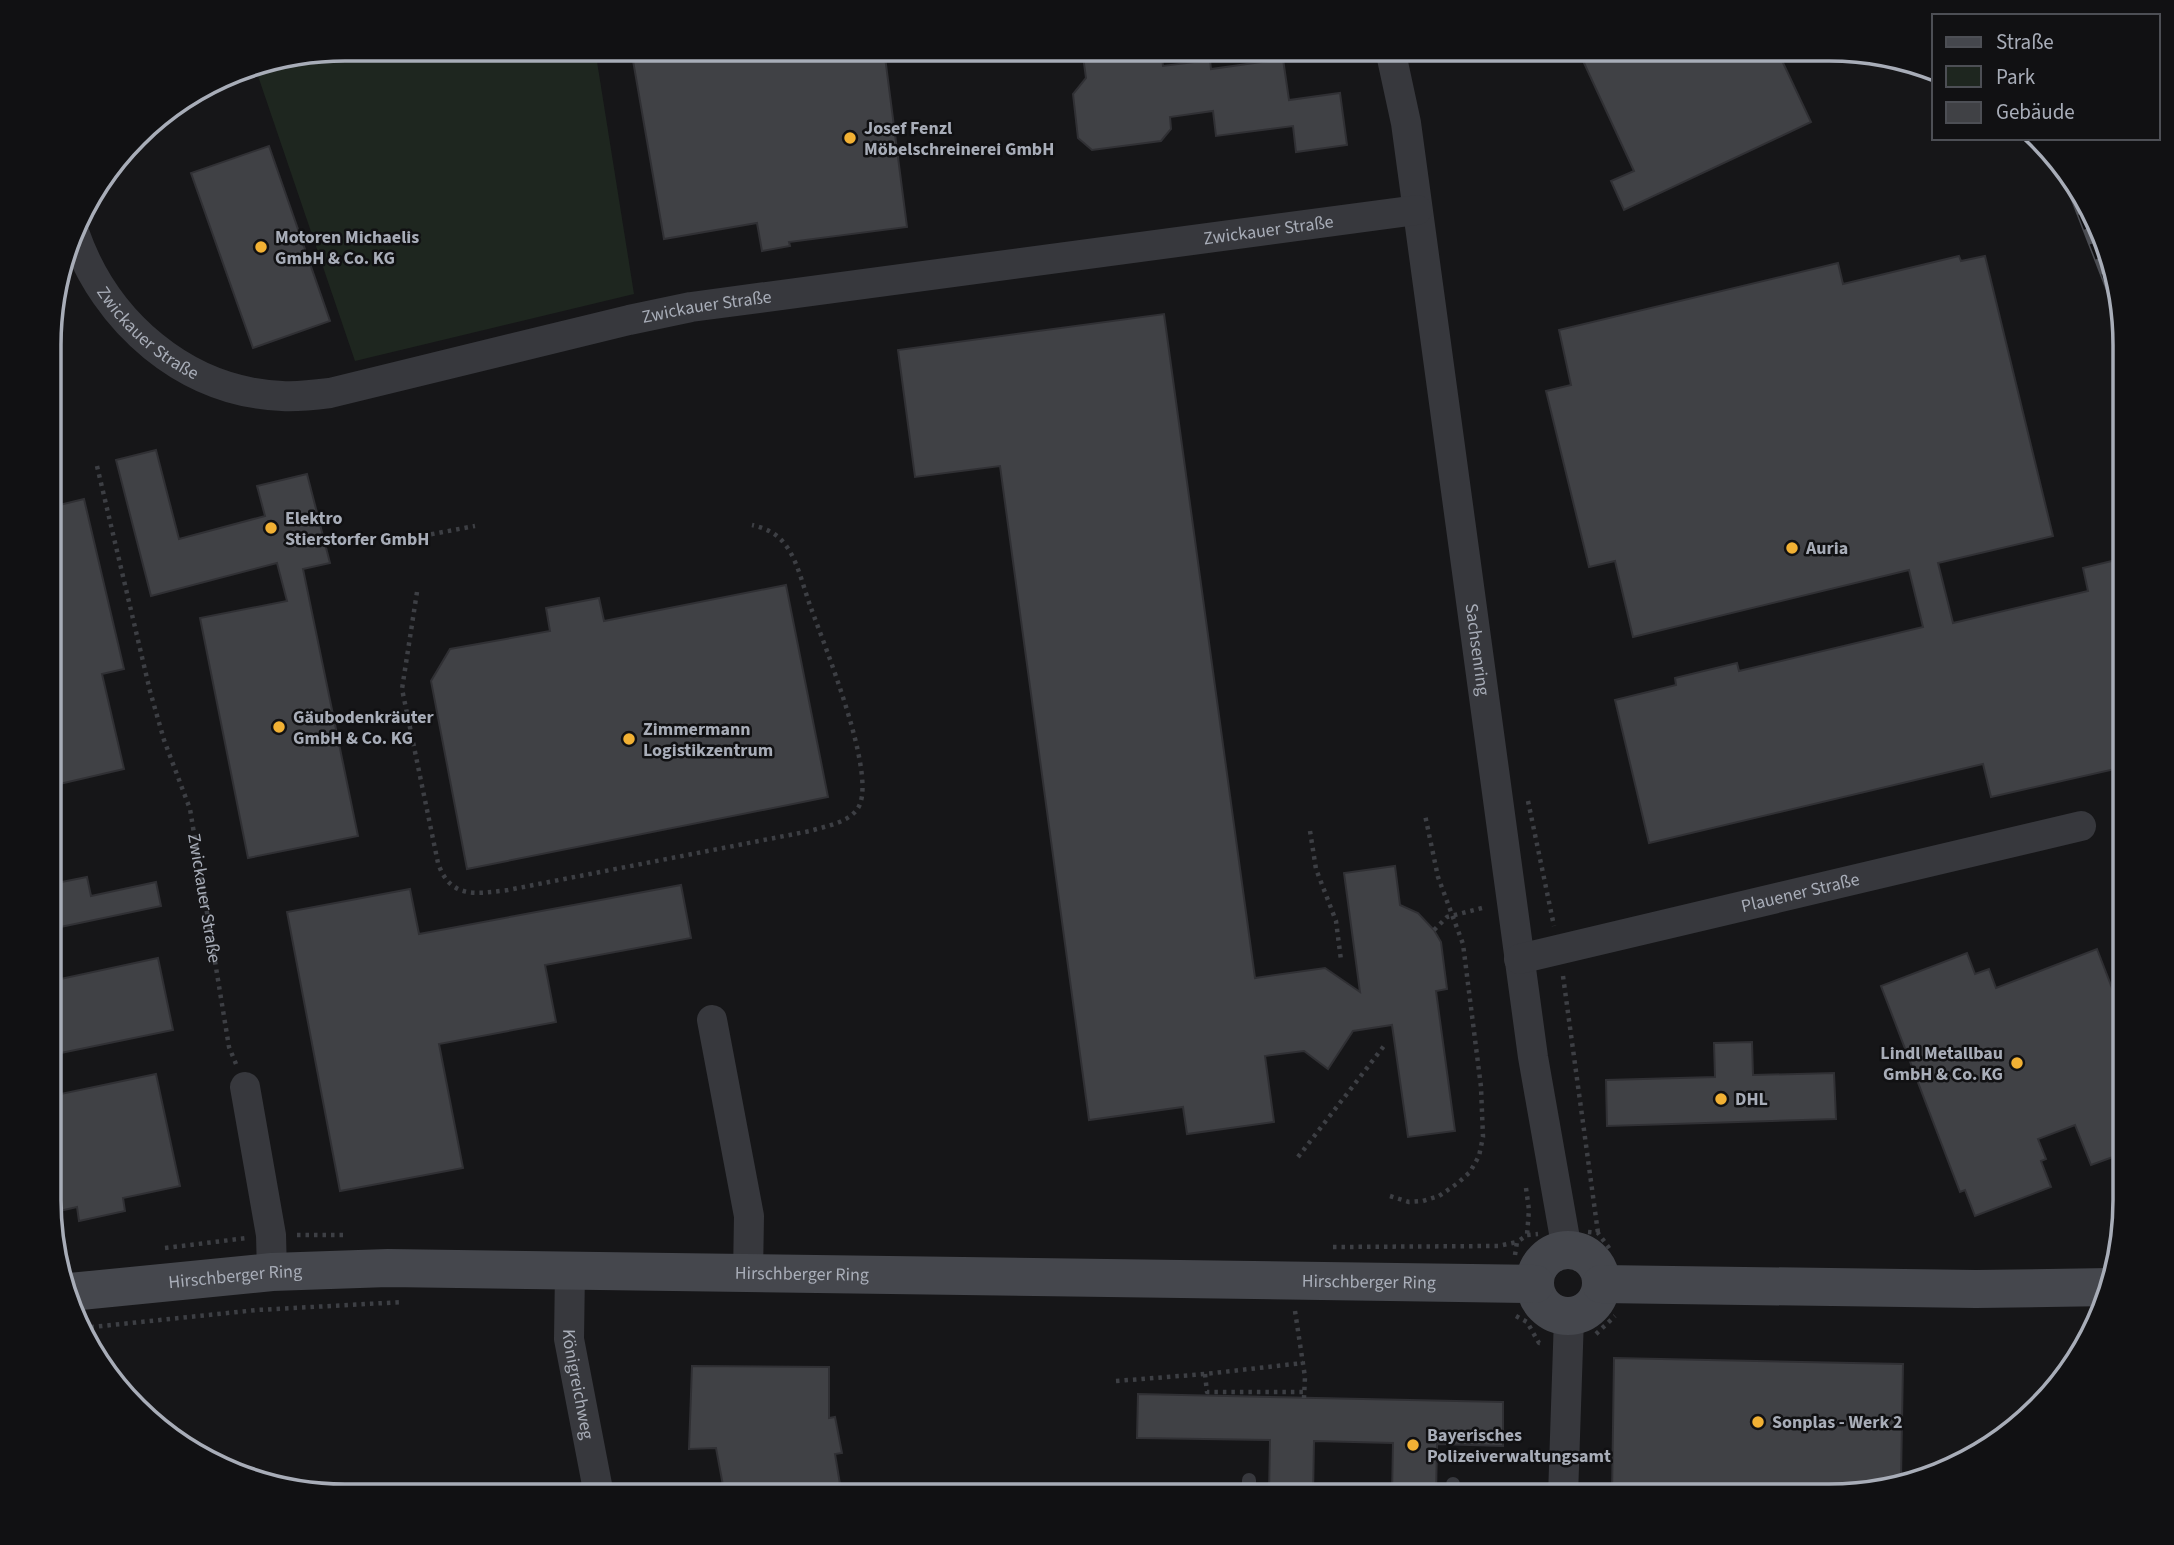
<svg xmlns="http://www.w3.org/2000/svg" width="2174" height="1545" viewBox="0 0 2174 1545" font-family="'Source Sans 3',sans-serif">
  <rect width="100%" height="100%" fill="#161618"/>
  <polygon fill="#1e261f" points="346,49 595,49 634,294 355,361 255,67"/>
  <g fill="#404145" stroke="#303034" stroke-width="2">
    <polygon points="631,49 884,49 907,227 789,242 790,246 762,251 757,223 664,239"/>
    <polygon points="1082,49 1161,49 1163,66 1210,60 1211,69 1283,59 1289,100 1340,93 1347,145 1296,152 1293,126 1216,136 1213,111 1170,117 1171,129 1161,141 1092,150 1078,138 1073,94 1086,78"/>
    <polygon points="1578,50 1777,50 1811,122 1624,210 1611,181 1634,171"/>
    <polygon points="269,146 330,321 253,348 191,173"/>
    <polygon points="1959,256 1961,261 1985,256 2053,536 1938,563 1953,623 2088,591 2083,568 2124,558 2124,767 1991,797 1983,764 1649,843 1615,700 1676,685 1675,678 1712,669 1737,663 1739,671 1923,627 1909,570 1633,637 1615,561 1589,567 1546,391 1571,385 1559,330 1838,263 1843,284"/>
    <polygon points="1164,314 1255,978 1325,968 1360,992 1344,873 1395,866 1400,905 1418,913 1434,930 1441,942 1447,989 1436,991 1455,1131 1408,1137 1392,1025 1353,1031 1328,1069 1304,1051 1265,1056 1274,1122 1187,1134 1183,1107 1089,1120 1000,466 915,477 898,350"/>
    <polygon points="156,450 179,539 265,516 257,486 307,474 330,563 303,569 358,836 248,858 200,618 287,601 277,563 151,596 116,460"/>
    <polygon points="84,499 124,669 102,674 124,769 51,786 51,507"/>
    <polygon points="786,585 828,797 467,869 431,681 450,649 550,631 546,608 599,598 604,621"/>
    <polygon points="87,877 91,896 156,882 161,906 51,929 51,884"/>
    <polygon points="681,885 691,938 545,965 556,1022 439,1044 463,1168 340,1191 287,912 410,889 419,934"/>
    <polygon points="2097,949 2124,1019 2124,1153 2091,1165 2075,1125 2038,1139 2046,1159 2041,1161 2051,1187 1975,1216 1965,1190 1960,1192 1881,986 1967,953 1975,974 1989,969 1996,988"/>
    <polygon points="158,958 173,1030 51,1055 51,981"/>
    <polygon points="1752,1042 1753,1075 1834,1073 1836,1119 1607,1126 1606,1080 1715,1077 1714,1043"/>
    <polygon points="156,1074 180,1186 123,1198 125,1211 79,1221 77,1207 51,1213 51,1096"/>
    <polygon points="1614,1358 1903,1364 1901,1479 1829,1496 1612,1496"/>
    <polygon points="692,1366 829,1367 829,1418 835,1417 842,1453 835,1454 842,1496 725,1496 716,1448 689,1449"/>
    <polygon points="1138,1394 1503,1402 1503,1446 1437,1444 1436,1496 1392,1496 1393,1443 1314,1441 1313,1496 1269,1496 1270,1440 1137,1438"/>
  </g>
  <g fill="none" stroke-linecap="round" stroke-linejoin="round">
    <g stroke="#3d3f44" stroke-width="4.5" stroke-dasharray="3.5 5" stroke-linecap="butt">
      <path id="s1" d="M 97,466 L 150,691 L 164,740 L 190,809 L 229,1047 L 236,1064"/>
      <polyline points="406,539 475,526"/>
      <path d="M 417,592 L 402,689 L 438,863 C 450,899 476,894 508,890 L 810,831 C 826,826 853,822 860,804 C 874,767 825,647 811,608 C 803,587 798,560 784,543 C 776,533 765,528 752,525"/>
      <polyline points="1528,801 1554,926"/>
      <polyline points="1310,831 1316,869 1336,921 1341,960"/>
      <polyline points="1434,930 1447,917 1486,907"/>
      <polyline points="1563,976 1598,1233"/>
      <polyline points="1298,1157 1384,1046"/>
      <polyline points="1526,1188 1529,1210 1527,1235"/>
      <polyline points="1390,1196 1409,1202 1423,1201 1439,1196 1458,1183 1470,1172 1479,1156 1483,1137 1481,1087 1463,944 1438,877 1425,815"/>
      <polyline points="1588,1232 1598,1233 1612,1252"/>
      <polyline points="297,1235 348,1235"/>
      <polyline points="1333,1247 1498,1246 1517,1242"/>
      <polyline points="165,1248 247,1238"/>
      <polyline points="1515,1255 1517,1242 1527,1235 1538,1234"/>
      <polyline points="1295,1311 1305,1377 1304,1398"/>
      <polyline points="1516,1316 1527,1322 1539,1343 1542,1343"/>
      <polyline points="82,1328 257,1310 403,1302"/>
      <polyline points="1596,1334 1615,1316"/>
      <polyline points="1205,1374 1207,1392 1304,1392"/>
      <polyline points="1116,1381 1205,1374 1303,1363"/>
    </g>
    <g stroke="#37383d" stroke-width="14">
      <polyline points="1249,1496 1249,1480"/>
      <polyline points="1453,1496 1453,1484"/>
    </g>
    <g stroke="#37383d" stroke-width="30">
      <path id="s2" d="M 1390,49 L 1406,123 L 1533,1057 L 1567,1250"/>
      <path id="s3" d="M 74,232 C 105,322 185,392 282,396 C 298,397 314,395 330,393 L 629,320 L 691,307 L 1417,210"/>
      <path id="s4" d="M 1519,959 L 2081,826"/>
      <polyline points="712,1020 749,1216 748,1274"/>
      <polyline points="245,1087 271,1235 272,1272"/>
      <path id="s5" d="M 570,1271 L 569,1339 L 599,1495"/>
      <polyline points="1563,1496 1569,1317"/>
    </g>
    <g stroke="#45474d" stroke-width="38">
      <circle cx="1568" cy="1283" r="33"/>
      <polyline points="1601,1284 1976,1289 2111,1287"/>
      <path id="s6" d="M 70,1292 L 272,1272 L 388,1268 L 1535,1284"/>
    </g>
    <g stroke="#4a4c52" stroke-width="8">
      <polyline id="rail" points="2069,184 2124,326"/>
    </g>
    <use href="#rail" stroke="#111113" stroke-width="5" stroke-dasharray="16" stroke-linecap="butt"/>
  </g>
  <g fill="#f2b134" stroke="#111113" stroke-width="2.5">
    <circle cx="850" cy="138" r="7"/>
    <circle cx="261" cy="247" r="7"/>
    <circle cx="271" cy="528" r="7"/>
    <circle cx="1792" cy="548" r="7"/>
    <circle cx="279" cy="727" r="7"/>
    <circle cx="629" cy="739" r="7"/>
    <circle cx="2017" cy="1063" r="7"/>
    <circle cx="1721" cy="1099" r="7"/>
    <circle cx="1758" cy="1422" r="7"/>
    <circle cx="1413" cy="1445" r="7"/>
  </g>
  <g text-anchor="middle" stroke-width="5" stroke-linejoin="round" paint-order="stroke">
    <g font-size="18" font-weight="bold" fill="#a8adb8" stroke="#111113" text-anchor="start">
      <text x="864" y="134">Josef Fenzl<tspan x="864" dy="21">Möbelschreinerei GmbH</tspan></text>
      <text x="275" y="243">Motoren Michaelis<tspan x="275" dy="21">GmbH &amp; Co. KG</tspan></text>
      <text x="285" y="524">Elektro<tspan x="285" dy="21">Stierstorfer GmbH</tspan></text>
      <text x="1806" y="554">Auria</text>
      <text x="293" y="723">Gäubodenkräuter<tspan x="293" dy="21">GmbH &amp; Co. KG</tspan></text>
      <text x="643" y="735">Zimmermann<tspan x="643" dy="21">Logistikzentrum</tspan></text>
      <text x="2003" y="1059" text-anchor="end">Lindl Metallbau<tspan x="2003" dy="21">GmbH &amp; Co. KG</tspan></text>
      <text x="1735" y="1105">DHL</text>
      <text x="1772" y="1428">Sonplas - Werk 2</text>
      <text x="1427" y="1441">Bayerisches<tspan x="1427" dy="21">Polizeiverwaltungsamt</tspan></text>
    </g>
    <g font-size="18" fill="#a8adb8" stroke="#111113">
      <text dy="6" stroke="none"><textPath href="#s3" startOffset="1283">Zwickauer Straße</textPath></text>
      <text dy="6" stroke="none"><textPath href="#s3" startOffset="716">Zwickauer Straße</textPath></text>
      <text dy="6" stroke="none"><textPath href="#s3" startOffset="128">Zwickauer Straße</textPath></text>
      <text dy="6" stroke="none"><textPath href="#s2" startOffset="607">Sachsenring</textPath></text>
      <text dy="6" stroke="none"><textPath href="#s4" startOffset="289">Plauener Straße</textPath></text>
      <text dy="6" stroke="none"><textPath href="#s1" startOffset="446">Zwickauer Straße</textPath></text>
      <text dy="6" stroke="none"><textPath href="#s6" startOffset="733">Hirschberger Ring</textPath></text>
      <text dy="6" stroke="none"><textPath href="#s6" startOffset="166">Hirschberger Ring</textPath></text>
      <text dy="6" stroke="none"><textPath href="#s6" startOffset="1300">Hirschberger Ring</textPath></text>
      <text dy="6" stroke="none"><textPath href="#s5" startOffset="114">Königreichweg</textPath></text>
    </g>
  </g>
  <path d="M0 0H2174V1545H0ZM345 61H1829A284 284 0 0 1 2113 345V1200A284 284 0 0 1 1829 1484H345A284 284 0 0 1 61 1200V345A284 284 0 0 1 345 61Z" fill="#111113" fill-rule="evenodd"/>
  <path fill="none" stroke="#a8adb8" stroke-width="3.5" d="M345 61H1829A284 284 0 0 1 2113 345V1200A284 284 0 0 1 1829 1484H345A284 284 0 0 1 61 1200V345A284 284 0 0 1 345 61Z"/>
  <rect x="1932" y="14" width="228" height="126" fill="#111113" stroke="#4d4f55" stroke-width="2"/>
  <rect x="1946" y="37" width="35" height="10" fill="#45474d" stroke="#4d4f55" stroke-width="2"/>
  <text x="1996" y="49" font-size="21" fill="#a8adb8">Straße</text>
  <rect x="1946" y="66" width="35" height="21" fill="#1e261f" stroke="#4d4f55" stroke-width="2"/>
  <text x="1996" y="84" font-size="21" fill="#a8adb8">Park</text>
  <rect x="1946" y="102" width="35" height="21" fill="#404145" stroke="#4d4f55" stroke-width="2"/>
  <text x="1996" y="119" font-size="21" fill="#a8adb8">Gebäude</text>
</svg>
